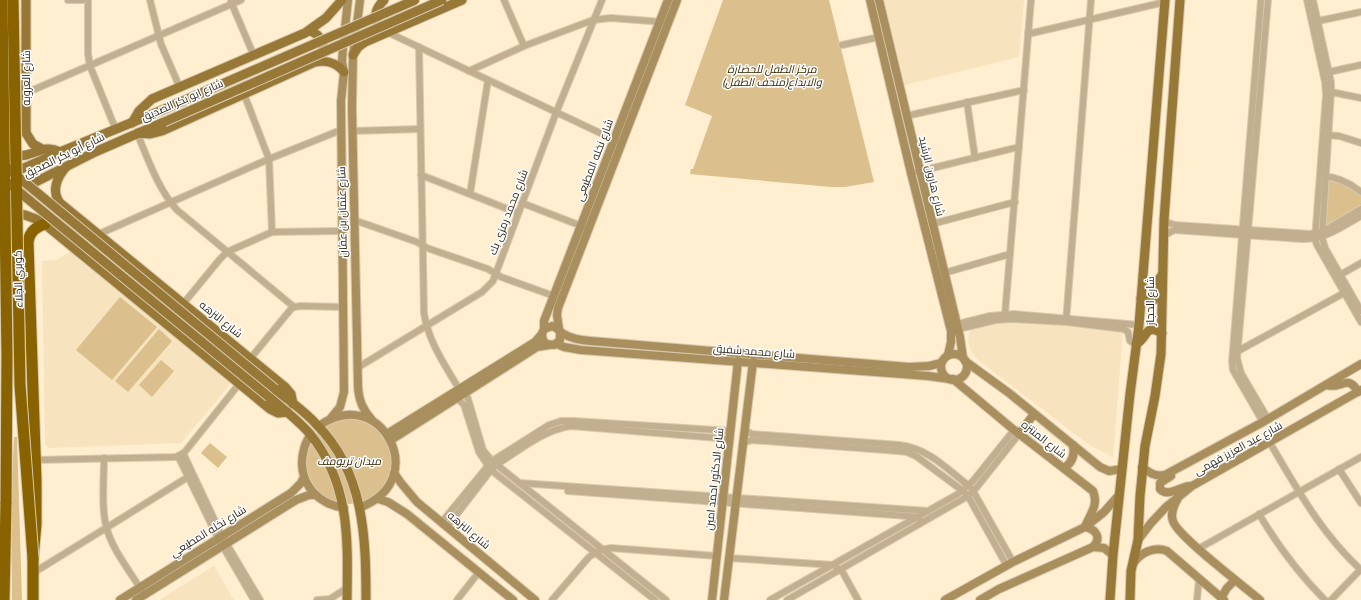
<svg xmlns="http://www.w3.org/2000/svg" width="1361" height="600" viewBox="0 0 1361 600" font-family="Georgia,Cairo,serif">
  <rect width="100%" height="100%" fill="#ffeecf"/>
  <g fill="#f7e3bd">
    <polygon points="884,0 1024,0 1019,57 905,85"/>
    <polygon points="71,251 233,381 181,443 49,448 45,444 42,261 57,260"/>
    <polygon points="1011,320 1123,330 1113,457 1091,446 1072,432 977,359 971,351 968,341 969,334 972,328 976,326"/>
    <polygon points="214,566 234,600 159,600"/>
  </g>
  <g fill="#dbc08d">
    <polygon points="723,0 829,0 874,182 845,187 831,187 690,174 691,169 693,169 712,116 685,105"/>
    <polygon points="1325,176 1361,192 1361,209 1322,232"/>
    <polygon points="120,297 157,327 112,380 76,350"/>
    <polygon points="159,329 172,341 128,392 115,381"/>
    <polygon points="161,360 174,371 152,397 139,385"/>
    <circle cx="349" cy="461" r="43"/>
    <polygon points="14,437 17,437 22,600 12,600 11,502"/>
    <polygon points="210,443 227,457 218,468 201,453"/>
  </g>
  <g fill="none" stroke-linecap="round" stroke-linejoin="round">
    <g stroke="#d9caaf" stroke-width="8">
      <g id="street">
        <polyline points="68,0 83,0"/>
        <polyline points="88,0 88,54 90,66 116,130"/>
        <polyline points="150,0 161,44 180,88"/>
        <polyline points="504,0 524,46"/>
        <polyline points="1261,0 1232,362 1233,370 1237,377 1263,422"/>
        <polyline points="1268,0 1237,358 1241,373 1268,419"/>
        <polyline points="1307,0 1325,82 1326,95 1315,239 1317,245 1361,322"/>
        <polyline points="1313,0 1331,82 1331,92 1322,237 1325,248 1361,311"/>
        <polyline points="231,2 254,56"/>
        <polyline points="1318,21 1361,12"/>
        <polyline points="387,32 617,141"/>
        <polyline points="1028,34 1165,2"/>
        <polyline points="842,45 879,37"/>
        <path d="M 419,47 L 424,313 C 428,341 445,365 459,389"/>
        <polyline points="469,71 524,46 593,20 611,18 663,22"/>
        <polyline points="1329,72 1361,65"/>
        <polyline points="1331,92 1361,98"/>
        <polyline points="26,93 241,0"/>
        <polyline points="244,94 269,159 272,232"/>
        <polyline points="967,102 975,158"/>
        <polyline points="906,116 1024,90"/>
        <polyline points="352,131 420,129"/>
        <path d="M 137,133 C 148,159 158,189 177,210 L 294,307"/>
        <polyline points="1324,135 1339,136 1361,143"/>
        <polyline points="916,172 1019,147"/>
        <polyline points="421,175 518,213"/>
        <path d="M 1323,176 C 1338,177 1350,183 1361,192"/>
        <polyline points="470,194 488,80"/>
        <polyline points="522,203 584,227"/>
        <polyline points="354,220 417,242 427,248 488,269 501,277 554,296"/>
        <polyline points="1164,220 1169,223 1175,225 1310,234 1322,232 1361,209"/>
        <polyline points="932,224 1015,202"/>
        <polyline points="99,234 269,159 341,130"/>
        <path d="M 1164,236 L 1172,231 L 1175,230 L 1301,239 C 1325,240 1341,227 1361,216"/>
        <polyline points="944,273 1010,254"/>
        <polyline points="1340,275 1361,263"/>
        <polyline points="183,304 220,259 227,252 272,232 342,231"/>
        <polyline points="1005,314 1031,0"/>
        <polyline points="1066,322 1091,0"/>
        <polyline points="954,325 990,316 1014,314 1139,325"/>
        <polyline points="954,330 996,320 1012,319 1066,322 1124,329 1128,332 1130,341 1136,344"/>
        <polyline points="1238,351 1344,293"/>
        <polyline points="250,359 291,309 294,307 301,306 343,307"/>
        <polyline points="357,368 482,292 493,281 556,113 602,0"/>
        <polyline points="466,392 483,450 492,461 666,600"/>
        <polyline points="457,398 464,405 479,452 491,470 655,600"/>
        <path d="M 745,428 L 748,432 L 752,434 L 899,445 C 928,448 947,469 969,486 L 973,491 L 1013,562"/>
        <path d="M 1270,443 C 1298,490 1320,532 1361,570"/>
        <polyline points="743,445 746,442 751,440 898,451 907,452 916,456 963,491 968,496 1007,566"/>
        <polyline points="183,453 222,536 260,600"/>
        <polyline points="178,456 218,538 254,600"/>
        <path d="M 104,458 C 104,479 101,511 107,529 C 112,549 131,573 142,591"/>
        <polyline points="35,460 176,457 184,453 239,384"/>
        <polyline points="1339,469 1361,503"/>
        <polyline points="520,483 928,511"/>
        <polyline points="568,491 894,515 918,517 921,522"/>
        <path d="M 1259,514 C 1278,546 1299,574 1325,600"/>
        <polyline points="441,523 492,461 549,425 561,421 573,421 731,431"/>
        <path d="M 447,527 L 491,470 L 496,465 C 520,450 543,430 571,426 L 730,439"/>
        <polyline points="1198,549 1361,457"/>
        <polyline points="729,558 833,565 842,571 858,600"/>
        <polyline points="33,573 106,528 188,477"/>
        <polyline points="317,600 330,599 347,588"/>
        <polyline points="457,600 479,572"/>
        <path d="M 552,600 L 589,557 C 596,551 602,549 611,548 L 717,556"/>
        <polyline points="770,600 958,494 973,481 1014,430"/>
        <polyline points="787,600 968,496 977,487 1019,434"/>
        <polyline points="1197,600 1199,579"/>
        <polyline points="1331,600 1360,570"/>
      </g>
    </g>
    <g stroke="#d9caaf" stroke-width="10">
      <g id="secondary">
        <path d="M 360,0 L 353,55 L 352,108 L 358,387 C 359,401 363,410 372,420"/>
        <polyline points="870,0 911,173 951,331 951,342 948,355"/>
        <polyline points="879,0 960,337 963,358"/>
        <polyline points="544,329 544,321 668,0"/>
        <polyline points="559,329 557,315 558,308 677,0"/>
        <path d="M 560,332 L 560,340 L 554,345 L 546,344 C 541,339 541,334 544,329 L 552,326 C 557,327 558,330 562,333 C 571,339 581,340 591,341 L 909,367 L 929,366 L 941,363"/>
        <polyline points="557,344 564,347 581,350 928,376 950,379"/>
        <circle cx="954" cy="367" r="13"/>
        <polyline points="965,361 1009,393 1100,467 1109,471 1122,469"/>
        <path d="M 953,379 L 1014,430 L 1093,491 C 1099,505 1090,514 1085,527 C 1096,529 1102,538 1093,547"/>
        <path d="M 1326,385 C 1341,390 1348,373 1358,392"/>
        <polyline points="331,418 340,407 344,392 341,101 344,72 342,62 343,47 348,0"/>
        <path d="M 319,426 C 379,382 433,479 361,507"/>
        <polyline points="387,434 535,342 542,334"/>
        <polyline points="1019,434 1034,414"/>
        <path d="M 310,435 C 308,439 305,444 304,449 C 296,479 314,503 344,508"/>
        <polyline points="391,440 537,347 549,345"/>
        <path d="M 1142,467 C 1150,473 1155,477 1165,475 L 1263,422 L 1361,364"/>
        <path d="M 1064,468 C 1072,463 1075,455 1073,445"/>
        <polyline points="394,473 401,483 417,502 535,600"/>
        <path d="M 1171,476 L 1160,483 L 1160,489 C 1168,498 1181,486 1190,486"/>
        <path d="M 1178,498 C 1174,505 1170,513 1173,521 C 1177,536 1245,587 1260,600"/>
        <polyline points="378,499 388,502 407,514 513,600"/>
        <polyline points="1138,540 1151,523 1166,507 1192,486 1361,390"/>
        <path d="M 1133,564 C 1140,553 1153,546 1167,551 L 1224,600"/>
        <polyline points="1221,598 1227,588 1235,580"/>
        <polyline points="120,600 291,493 301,483 304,477"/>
        <polyline points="136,600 296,500 309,495 316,495"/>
        <polyline points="712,600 738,361"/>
        <polyline points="724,600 753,362"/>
        <polyline points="945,600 1013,562 1085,527 1104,512 1119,495"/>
        <polyline points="980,600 999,589 1093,547 1104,548 1113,555"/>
      </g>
    </g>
    <g stroke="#d9caaf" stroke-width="11">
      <g id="primary">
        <polyline points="26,0 26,133 33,144 42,149"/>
        <path d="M 384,0 C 373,11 372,23 386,32"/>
        <path d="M 310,31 C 322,35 328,48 319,58"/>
        <polyline points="353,55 358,47 365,42 462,0"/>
        <polyline points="132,123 139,111 152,99 305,33 326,18 342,0"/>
        <path d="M 138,133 L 150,134 L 162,131 L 315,62 C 327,60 336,62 344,72"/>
        <path d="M 0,152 C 8,156 17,157 26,155 C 39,152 47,145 60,152"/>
        <path d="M 66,167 C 57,177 51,191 60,203 L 285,387 L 291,394 L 293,404"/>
        <polyline points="10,174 60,152 160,111"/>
        <polyline points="0,200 95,152 164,122"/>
        <polyline points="11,213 25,215 41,221 270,409 278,413 287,412"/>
        <path d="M 1141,298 C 1146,300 1149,304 1154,300 L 1157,282 L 1162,275"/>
        <path d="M 1136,344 C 1149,337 1144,323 1162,333"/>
        <path d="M 275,389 C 289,401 305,411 317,425 C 364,472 366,537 366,600"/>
        <path d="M 269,397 C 283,409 298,420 310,434 C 350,483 348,540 347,600"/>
        <polyline points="1110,600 1113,555 1130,394 1139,325 1165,0"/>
        <polyline points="1130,600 1131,571 1138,540 1140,496 1145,446 1155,396 1161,354 1164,220 1180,0"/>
      </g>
    </g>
    <g stroke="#d9caaf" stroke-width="13">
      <g id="highway">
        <polyline points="0,458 2,486 6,502 4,600"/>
        <path d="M 33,600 L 33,558 L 36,524 L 36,481 L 28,242 C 30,231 36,227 45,224"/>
      </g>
    </g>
    <use href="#street" stroke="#c1af8f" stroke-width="6"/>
    <use href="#secondary" stroke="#a98f5e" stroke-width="8"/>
    <use href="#primary" stroke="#977837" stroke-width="9"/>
    <use href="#highway" stroke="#886300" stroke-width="11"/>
    <g stroke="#d9caaf" stroke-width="11" stroke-linecap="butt">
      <g id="primary-bridge">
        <polyline points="160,111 415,0"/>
        <polyline points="164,122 442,0"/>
        <polyline points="0,162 275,389"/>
        <polyline points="1,177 269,397"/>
      </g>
    </g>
    <g stroke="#d9caaf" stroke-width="13" stroke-linecap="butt">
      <g id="highway-bridge">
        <polyline points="2,0 7,356 6,502"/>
        <polyline points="13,0 20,385 33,558"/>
      </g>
    </g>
    <use href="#primary-bridge" stroke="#977837" stroke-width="9"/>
    <use href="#highway-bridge" stroke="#886300" stroke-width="11"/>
  </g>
  <g text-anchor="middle" stroke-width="3" stroke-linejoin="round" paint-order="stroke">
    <g font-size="11" font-style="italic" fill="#362603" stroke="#fff">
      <text x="772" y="73">مركز الطفل للحضارة<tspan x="772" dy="13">والابداع(متحف الطفل)</tspan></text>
      <text x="349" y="465">ميدان تريومف</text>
    </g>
    <g font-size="11" fill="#2e281c" stroke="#fff">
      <text transform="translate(26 78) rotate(-90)" y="4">شارع العروبه</text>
      <text transform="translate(182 100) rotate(-24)" y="4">شارع ابو بكر الصديق</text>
      <text transform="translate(64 155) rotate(-26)" y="4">شارع أبو بكر الصديق</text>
      <text transform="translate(594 160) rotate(-69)" y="4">شارع نخله المطيعى</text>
      <text transform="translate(932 176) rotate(77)" y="4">شارع هارون الرشيد</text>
      <text transform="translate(342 212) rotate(-91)" y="4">شارع عثمان بن عفان</text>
      <text transform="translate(508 212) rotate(-69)" y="4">شارع محمد رمزى بك</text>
      <text transform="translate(18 279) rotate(-91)" y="4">كوبري الجلاء</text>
      <text transform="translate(1150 301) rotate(-90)" y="4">شارع الحجاز</text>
      <text transform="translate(221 319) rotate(39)" y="4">شارع النزهه</text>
      <text transform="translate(754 351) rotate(4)" y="4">شارع محمد شفيق</text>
      <text transform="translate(1044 439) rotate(38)" y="4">شارع المنتزه</text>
      <text transform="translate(1238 448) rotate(-29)" y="4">شارع عبد العزيز فهمى</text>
      <text transform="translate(714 479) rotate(-84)" y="4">شارع الدكتور احمد امين</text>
      <text transform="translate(469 530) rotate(40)" y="4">شارع النزهه</text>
      <text transform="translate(208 531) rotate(-32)" y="4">شارع نخله المطيعي</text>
    </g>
  </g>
</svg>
